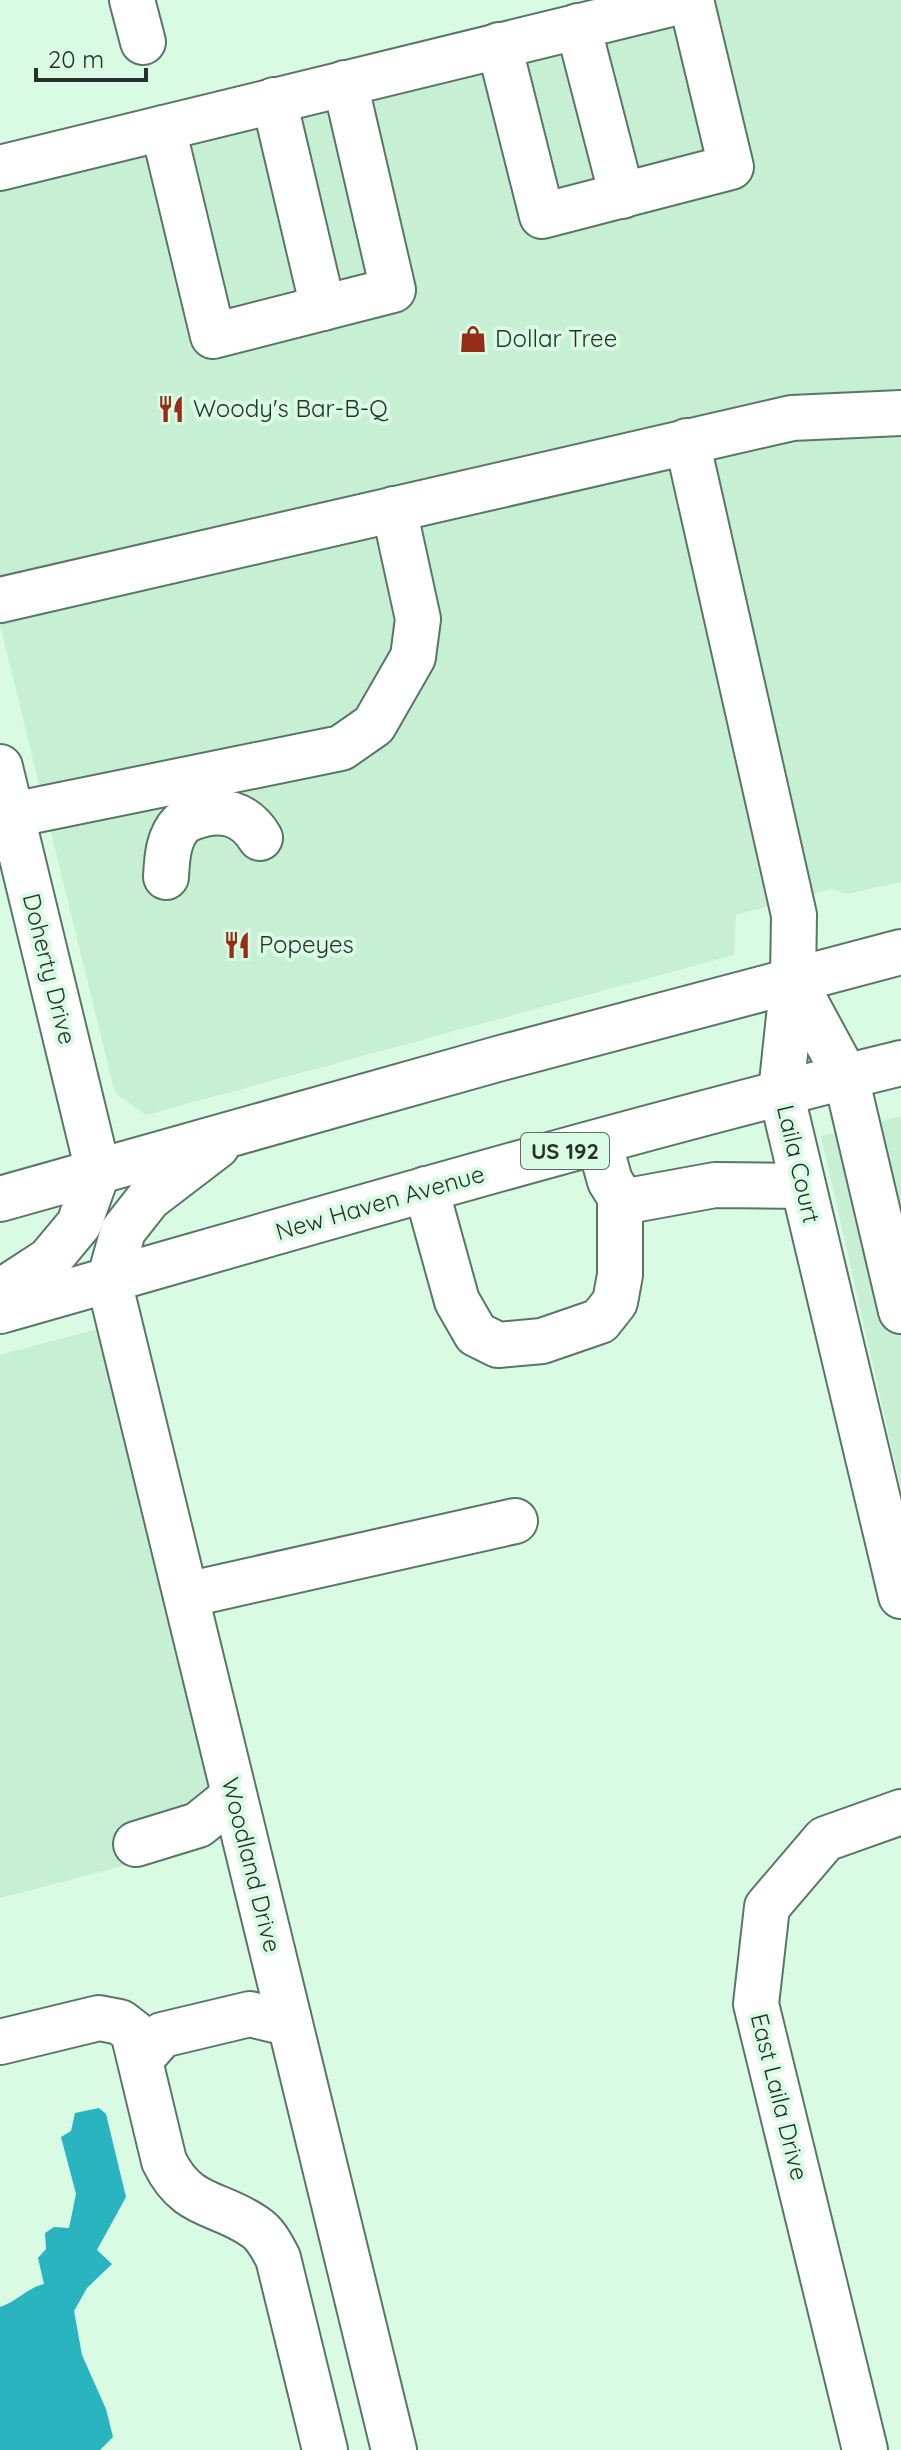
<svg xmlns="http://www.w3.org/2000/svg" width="901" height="2450" viewBox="0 0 901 2450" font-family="Quicksand,sans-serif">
  <rect width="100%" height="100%" fill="#d9fbe4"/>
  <g fill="#c7efd4">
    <polygon points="590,0 901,0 901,882 848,894 832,889 736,915 734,955 146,1115 115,1093 0,625 0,150"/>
    <polygon points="901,1116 901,1489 821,1136"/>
    <polygon points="101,1328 226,1839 0,1898 0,1355"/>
  </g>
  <path fill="#29b4c0" d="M 99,2108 L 106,2114 L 126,2197 L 97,2250 L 112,2264 L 87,2288 L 74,2311 L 82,2355 L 106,2409 L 113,2437 L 100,2450 L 0,2450 L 0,2307 C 16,2302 27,2288 44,2284 L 38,2258 L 46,2249 L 45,2233 L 54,2227 L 69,2228 L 76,2194 L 61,2137 L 71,2131 L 75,2113 Z"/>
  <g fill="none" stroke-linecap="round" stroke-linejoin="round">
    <g stroke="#597763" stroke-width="48">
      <g id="minor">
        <polyline points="132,0 143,42"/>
        <polyline points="578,26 622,196"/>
        <polyline points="499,45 542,216 731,167 691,0"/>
        <polyline points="274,100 323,308"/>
        <polyline points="163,128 213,336 393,290 345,83"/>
        <polyline points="0,168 687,0"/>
        <polyline points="687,441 794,915 793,979 781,1092 901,1596"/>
        <polyline points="0,600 792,418 901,413"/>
        <polyline points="0,767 98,1171"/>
        <polyline points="12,815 341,748 374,725 413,657 418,619 394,509"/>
        <path d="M 166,877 C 167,858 168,837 182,823 C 184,821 191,818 194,817 C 221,807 245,813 260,838"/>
        <polyline points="793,979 846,1077 901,1311"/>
        <polyline points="599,1142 610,1181 620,1197 633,1200 715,1185 803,1186"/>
        <polyline points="426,1189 457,1301 476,1334 498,1345 542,1341 600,1321 615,1302 620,1275 620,1197"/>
        <polyline points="109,1281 394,2450"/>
        <polyline points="186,1595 515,1521"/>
        <polyline points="136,1844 198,1825 234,1796"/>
        <path d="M 0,2042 L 99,2018 L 120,2022 L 133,2032 L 164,2161 C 187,2209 218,2201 255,2227 C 266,2234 272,2247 278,2258 L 325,2450"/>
        <polyline points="139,2055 146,2053 162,2035 250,2014 274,2020 288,2016"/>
        <polyline points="865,2450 756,2004 767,1907 825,1839 901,1812"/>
      </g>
    </g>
    <g stroke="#597763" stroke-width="48">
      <g id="major">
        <polyline points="0,1199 501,1058 901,952"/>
        <polyline points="109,1281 123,1231 149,1198 217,1146"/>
        <polyline points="0,1292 49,1260 79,1224 98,1171"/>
        <path d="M 0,1311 C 300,1226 598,1137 901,1063"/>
      </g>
    </g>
    <use href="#minor" stroke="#fff" stroke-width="44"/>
    <use href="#major" stroke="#fff" stroke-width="44"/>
  </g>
  <defs>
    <g id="shop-bare" transform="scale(2.16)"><path d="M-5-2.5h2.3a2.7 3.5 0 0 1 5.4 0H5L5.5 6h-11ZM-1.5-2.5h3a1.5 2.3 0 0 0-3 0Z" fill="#962d18" stroke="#d9fbe4" stroke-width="2.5" paint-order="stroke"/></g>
    <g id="restaurant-bare" transform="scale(2.16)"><path d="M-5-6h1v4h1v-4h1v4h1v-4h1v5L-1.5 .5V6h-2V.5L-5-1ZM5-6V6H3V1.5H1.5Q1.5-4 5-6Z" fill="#962d18" stroke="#d9fbe4" stroke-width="2.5" paint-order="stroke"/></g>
  </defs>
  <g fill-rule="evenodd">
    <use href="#shop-bare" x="473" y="339"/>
    <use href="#restaurant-bare" x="171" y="409"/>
    <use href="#restaurant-bare" x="237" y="945"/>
  </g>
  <g text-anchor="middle" stroke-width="8" stroke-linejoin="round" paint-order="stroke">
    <rect fill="#d9fbe4" stroke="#5b6e61" stroke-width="2" x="521" y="1133" width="88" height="36" rx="6"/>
    <g font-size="22" font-weight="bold" fill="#253129">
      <text x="565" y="1159">US 192</text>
    </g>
    <g font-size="24" fill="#253129" stroke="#d9fbe4" text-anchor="start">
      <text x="495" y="347">Dollar Tree</text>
      <text x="193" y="417">Woody's Bar-B-Q</text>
      <text x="259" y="953">Popeyes</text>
    </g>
    <g font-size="24" fill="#253129" stroke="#d9fbe4">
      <text transform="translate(49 969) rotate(76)" y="8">Doherty Drive</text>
      <text transform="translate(798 1164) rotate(77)" y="8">Laila Court</text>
      <text transform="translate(380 1203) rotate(-16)" y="8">New Haven Avenue</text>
      <text transform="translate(251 1865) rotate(76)" y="8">Woodland Drive</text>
      <text transform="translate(779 2097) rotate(76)" y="8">East Laila Drive</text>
    </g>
  </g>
  <path d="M36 68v12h110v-12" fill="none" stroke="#253129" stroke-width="4"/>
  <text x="48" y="68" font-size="24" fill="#253129" stroke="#d9fbe4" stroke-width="6" paint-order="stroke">20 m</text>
</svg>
